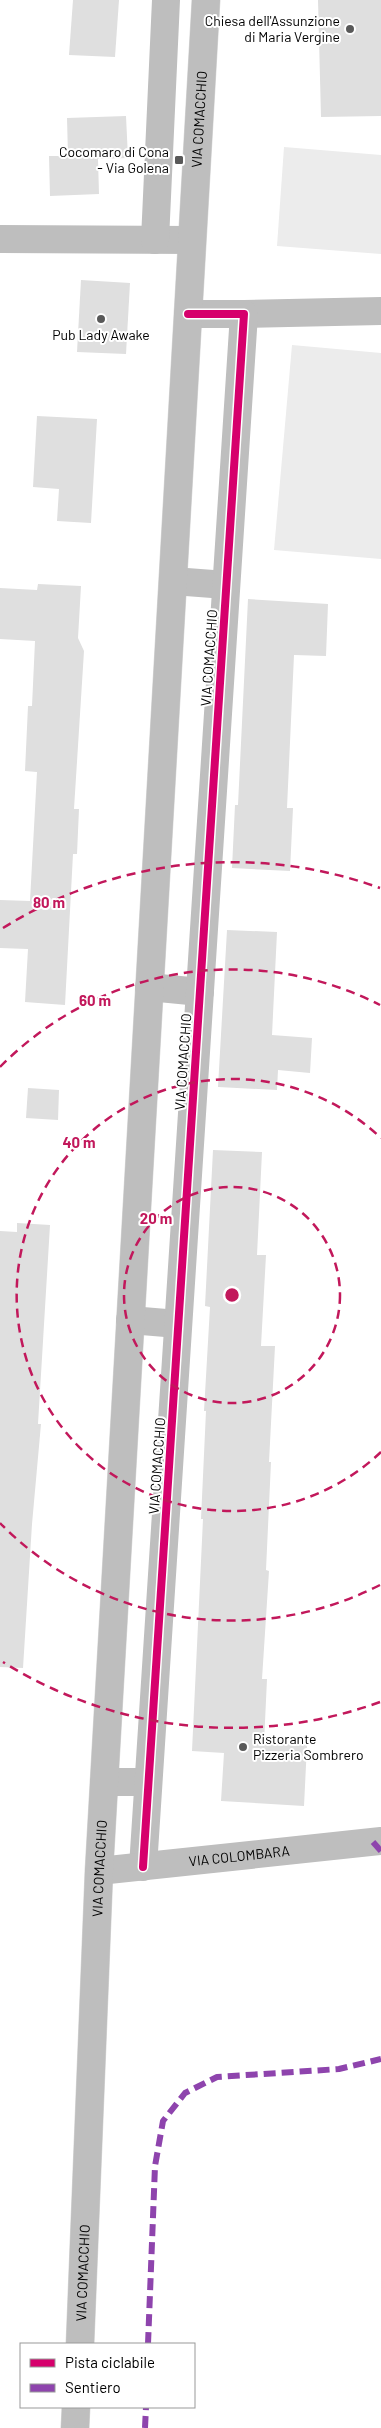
<svg xmlns="http://www.w3.org/2000/svg" width="381" height="2428" viewBox="0 0 381 2428" font-family="Barlow,sans-serif">
  <rect width="100%" height="100%" fill="#fff"/>
  <g fill="#ececec">
    <polygon points="284,147 381,155 381,254 277,246"/>
    <polygon points="292,345 381,353 381,559 274,550"/>
  </g>
  <g fill="#dfdfdf">
    <polygon points="73,0 119,0 115,57 69,55"/>
    <polygon points="318,0 381,0 381,116 321,117"/>
    <polygon points="126,116 128,158 98,159 99,194 50,196 49,156 68,156 67,118"/>
    <polygon points="81,280 130,283 126,354 77,352"/>
    <polygon points="37,416 97,419 91,523 57,521 59,489 33,487"/>
    <polygon points="38,584 81,586 78,638 84,651 74,809 79,809 77,854 73,854 65,1005 25,1002 28,949 0,948 0,900 30,901 37,772 25,771 28,706 32,706 35,641 0,639 0,588 37,590"/>
    <polygon points="248,599 328,604 326,656 294,655 287,808 293,808 290,871 232,868 235,805 238,805"/>
    <polygon points="227,930 277,932 272,1035 312,1038 310,1073 278,1070 277,1090 218,1087"/>
    <polygon points="28,1088 59,1090 58,1120 26,1118"/>
    <polygon points="213,1150 262,1152 257,1255 266,1255 261,1346 275,1346 269,1462 271,1462 266,1570 269,1571 262,1679 267,1679 264,1743 307,1745 304,1806 221,1801 224,1753 192,1751 203,1519 201,1519 206,1411 204,1411 210,1307 205,1306"/>
    <polygon points="17,1223 50,1225 38,1424 41,1424 32,1524 23,1668 0,1667 0,1231 17,1232"/>
  </g>
  <g fill="none" stroke-linecap="round" stroke-linejoin="round">
    <g stroke="#dbdbdb" stroke-width="29">
      <g id="major">
        <path id="s2" d="M 80,2344 L 99,1871 L 206,0"/>
        <polyline points="75,2428 76,2407"/>
      </g>
    </g>
    <g stroke="#bebebe" stroke-width="28">
      <polyline points="0,239 192,240"/>
      <polyline points="155,240 166,0"/>
      <polyline points="244,314 381,311"/>
      <polyline points="173,581 226,585"/>
      <polyline points="149,987 200,992"/>
      <polyline points="130,1320 178,1324"/>
      <polyline points="104,1782 148,1782"/>
      <polyline points="143,1867 244,314 188,314"/>
      <path id="s1" d="M 99,1871 L 381,1841"/>
    </g>
    <use href="#major" stroke="#bebebe" stroke-width="28"/>
    <g stroke="#8e44ad" stroke-width="6" stroke-dasharray="12 6" stroke-linecap="butt">
      <polyline points="373,1842 381,1851"/>
      <polyline points="148,2344 155,2166 163,2121 185,2093 217,2077 339,2069 381,2059"/>
      <polyline points="145,2428 146,2407"/>
    </g>
    <g stroke="#fff" stroke-width="11">
      <polyline id="cycleway" points="143,1867 244,314 188,314"/>
    </g>
    <use href="#cycleway" stroke="#d6006c" stroke-width="8"/>
  </g>
  <g fill="none" stroke="#c2185b" stroke-width="2.5" stroke-dasharray="9 6">
    <circle cx="232" cy="1295" r="108"/>
    <path d="M381 1452A216 216 0 1 1 381 1138"/>
    <path d="M380 1585A325 325 0 0 1 0 1523M0 1067A325 325 0 0 1 380 1005"/>
    <path d="M380 1702A433 433 0 0 1 3 1662M3 928A433 433 0 0 1 380 888"/>
  </g>
  <g fill="#595959" stroke="#fff" stroke-width="2">
    <circle cx="350" cy="29" r="5"/>
    <rect x="174" y="155" width="10" height="10" rx="2.5"/>
    <circle cx="101" cy="319" r="5"/>
    <circle cx="243" cy="1747" r="5"/>
  </g>
  <g text-anchor="middle" stroke-width="4" stroke-linejoin="round" paint-order="stroke">
    <g font-size="14" fill="#000" stroke="#fff" text-anchor="end">
      <text x="340" y="26">Chiesa dell'Assunzione<tspan x="340" dy="16">di Maria Vergine</tspan></text>
      <text x="169" y="157">Cocomaro di Cona<tspan x="169" dy="16">- Via Golena</tspan></text>
      <text x="101" y="340" text-anchor="middle">Pub Lady Awake</text>
      <text x="253" y="1744" text-anchor="start">Ristorante<tspan x="253" dy="16">Pizzeria Sombrero</tspan></text>
    </g>
    <g font-size="14" fill="#000" stroke="#fff">
      <text dy="5" stroke="none"><textPath href="#s2" startOffset="2228">VIA COMACCHIO</textPath></text>
      <text transform="translate(209 658) rotate(-86)" y="5">VIA COMACCHIO</text>
      <text transform="translate(183 1062) rotate(-86)" y="5">VIA COMACCHIO</text>
      <text transform="translate(157 1466) rotate(-86)" y="5">VIA COMACCHIO</text>
      <text dy="5" stroke="none"><textPath href="#s1" startOffset="141">VIA COLOMBARA</textPath></text>
      <text dy="5" stroke="none"><textPath href="#s2" startOffset="476">VIA COMACCHIO</textPath></text>
      <text dy="5" stroke="none"><textPath href="#s2" startOffset="71">VIA COMACCHIO</textPath></text>
    </g>
  </g>
  <circle cx="232" cy="1295" r="8" fill="#c2185b" stroke="#fff" stroke-width="2.5"/>
  <g font-size="15" text-anchor="middle" font-weight="bold" fill="#c2185b" stroke="#fff" stroke-width="4" stroke-linejoin="round" paint-order="stroke">
    <text x="49" y="908">80 m</text>
    <text x="95" y="1006">60 m</text>
    <text x="79" y="1148">40 m</text>
    <text x="156" y="1224">20 m</text>
  </g>
  <rect x="20" y="2343" width="175" height="65" fill="#ffffff" stroke="#999999"/>
  <rect x="30" y="2359" width="25" height="8" fill="#d6006c" stroke="#999999"/>
  <text x="65" y="2368" font-size="15" fill="#000000">Pista ciclabile</text>
  <rect x="30" y="2384" width="25" height="8" fill="#8e44ad" stroke="#999999"/>
  <text x="65" y="2393" font-size="15" fill="#000000">Sentiero</text>
</svg>
